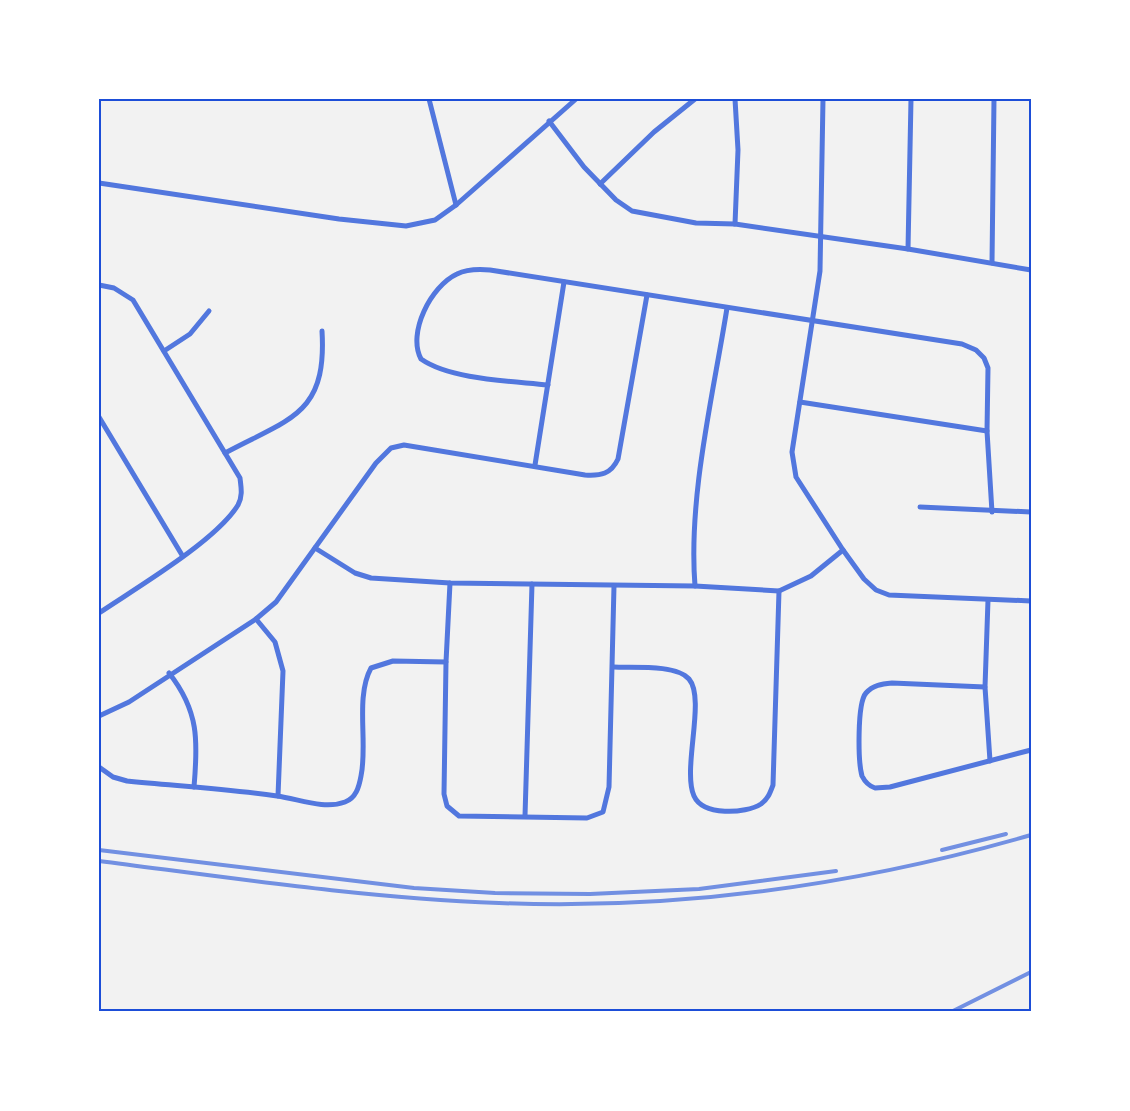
<svg xmlns="http://www.w3.org/2000/svg" width="1130" height="1111" viewBox="0 0 1130 1111" font-family="Mulish,sans-serif">
  <rect width="100%" height="100%" fill="#f2f2f2"/>
  <g fill="none" stroke-linecap="round" stroke-linejoin="round">
    <g stroke="#5277de" stroke-width="5">
      <polyline points="429,99 456,205"/>
      <polyline points="735,99 738,150 735,224"/>
      <polyline points="823,99 820,271 792,452 796,477 843,550 864,579 876,590 889,595 1031,601"/>
      <polyline points="549,121 584,167 616,200 632,211 696,223 735,224 908,249 1031,270"/>
      <polyline points="99,183 339,219 406,226 435,220 456,205 576,99"/>
      <polyline points="600,184 654,132 695,99"/>
      <polyline points="908,249 911,99"/>
      <polyline points="992,263 994,99"/>
      <path d="M 99,285 L 114,288 L 133,300 L 240,478 C 241,487 243,496 238,505 C 216,541 136,588 99,613"/>
      <polyline points="164,351 190,334 209,311"/>
      <path d="M 548,385 C 512,381 451,380 421,359 C 407,333 431,286 457,274 C 467,269 479,269 490,270 L 962,344 L 976,350 L 984,358 L 988,368 L 987,431 L 992,512"/>
      <polyline points="800,402 987,431"/>
      <polyline points="99,417 182,555"/>
      <path d="M 225,453 C 290,418 327,415 322,331"/>
      <polyline points="535,465 564,282"/>
      <polyline points="920,507 1031,512"/>
      <polyline points="315,548 355,573 371,578 450,583 695,586 779,591 811,576 843,550"/>
      <polyline points="450,583 446,662 444,794 447,806 459,816 587,818 603,812 609,787 614,586"/>
      <path d="M 695,586 C 688,497 713,396 727,308"/>
      <polyline points="988,600 985,687 990,761"/>
      <polyline points="256,619 275,642 283,671 278,796"/>
      <path d="M 614,667 C 632,668 676,664 689,679 C 706,699 682,769 694,796 C 703,816 745,814 761,804 C 768,799 770,793 773,785 L 779,591"/>
      <path d="M 169,673 C 199,711 198,741 194,787"/>
      <path d="M 985,687 L 892,683 C 882,684 873,685 866,693 C 857,703 858,762 862,776 C 865,782 869,786 875,788 L 890,787 L 1031,750"/>
      <path d="M 99,716 L 129,702 L 256,619 L 276,602 L 376,463 L 391,448 L 404,445 L 585,475 C 601,476 611,474 618,459 L 647,295"/>
      <path d="M 99,767 L 113,777 L 127,781 C 177,786 228,789 277,796 C 299,799 324,810 345,802 C 356,798 359,787 361,776 C 368,744 355,697 371,668 L 393,661 L 446,662"/>
      <polyline points="525,816 532,584"/>
    </g>
    <g stroke="#7290e2" stroke-width="4">
      <polyline points="99,850 414,888 495,893 590,894 699,889 836,871"/>
      <polyline points="942,850 1006,834"/>
      <path d="M 99,861 C 232,878 365,898 499,903 C 678,910 858,885 1031,835"/>
      <polyline points="951,1012 1031,972"/>
    </g>
  </g>
  <rect width="1130" height="1111" fill="none" stroke="#ffffff" stroke-width="201"/>
  <rect x="100" y="100" width="930" height="910" fill="none" stroke="#1d4ed8" stroke-width="2"/>
</svg>
